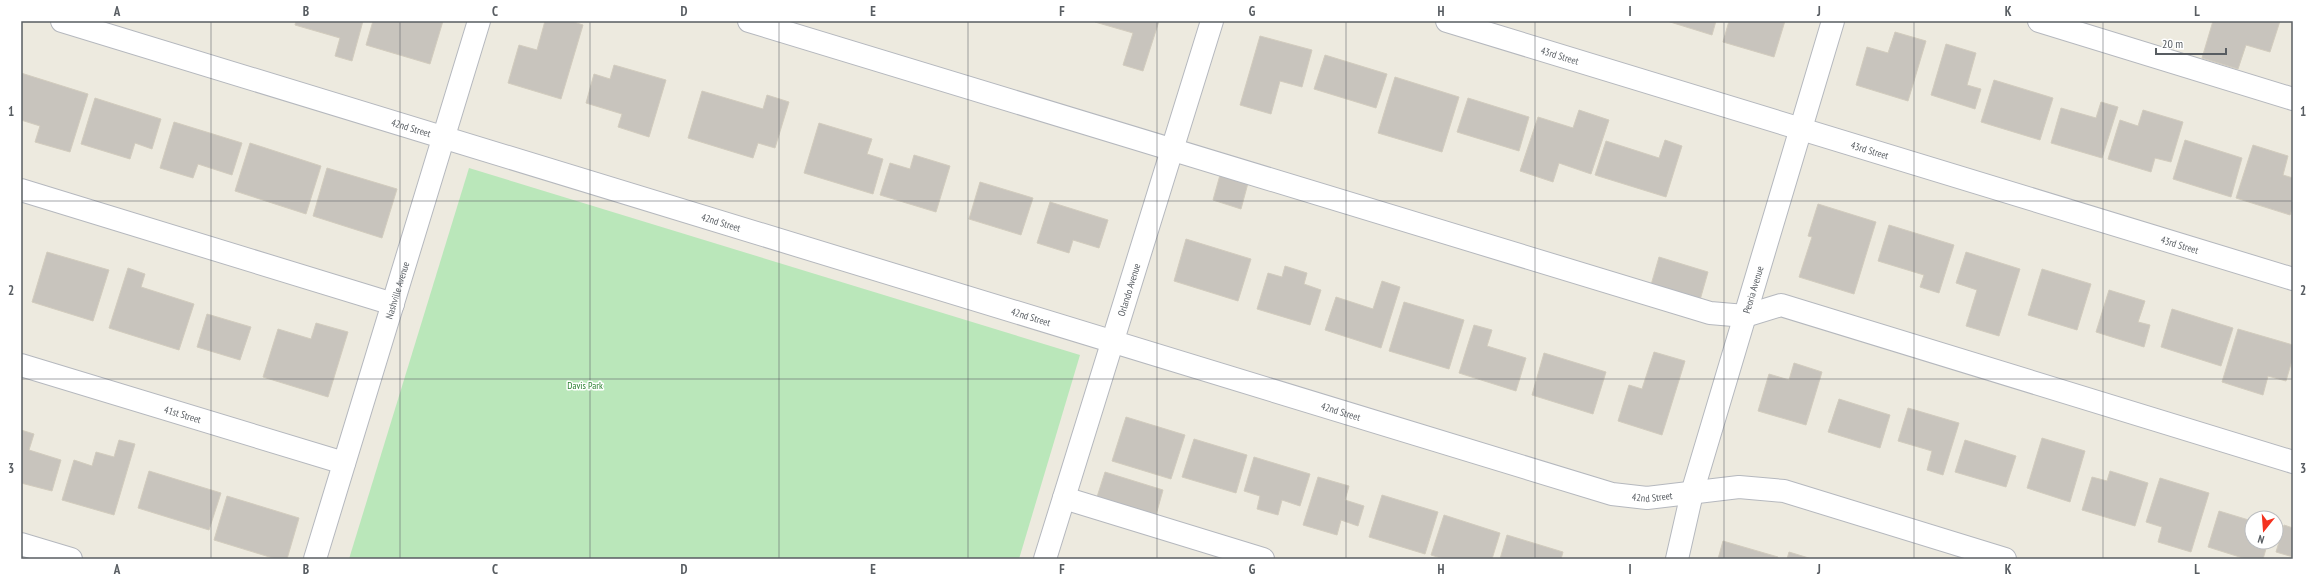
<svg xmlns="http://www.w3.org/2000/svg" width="2314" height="580" viewBox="0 0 2314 580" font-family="'PT Sans Narrow',sans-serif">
  <rect width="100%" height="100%" fill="#edeadf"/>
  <polygon fill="#bae7ba" points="469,168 1080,355 1019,559 349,559"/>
  <g fill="#c8c4bd" stroke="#d2ccbe">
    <polygon points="296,21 363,21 352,61 335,56 340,38 295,25"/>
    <polygon points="373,21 443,21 430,64 366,45"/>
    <polygon points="545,21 571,21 583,25 561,99 508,83 519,45 537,50"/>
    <polygon points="1159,21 1143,71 1123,65 1133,33 1095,22"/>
    <polygon points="1667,21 1716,21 1712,35"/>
    <polygon points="1729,21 1785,21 1774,57 1723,42"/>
    <polygon points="2213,21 2280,21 2270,52 2246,45 2238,69 2202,58"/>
    <polygon points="1895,32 1926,41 1908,101 1856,85 1867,47 1888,53"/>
    <polygon points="1260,36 1312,50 1302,87 1280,81 1271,114 1240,105"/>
    <polygon points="1946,44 1976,53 1967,85 1981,89 1975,109 1931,95"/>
    <polygon points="1325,55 1387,74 1376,108 1314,89"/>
    <polygon points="614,65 666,80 649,137 618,127 622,114 586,103 594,74 610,79"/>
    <polygon points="21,73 88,94 70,152 35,142 40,126 21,120"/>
    <polygon points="1395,77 1459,97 1442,152 1378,133"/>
    <polygon points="1994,80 2053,98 2040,140 1981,122"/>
    <polygon points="702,91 763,109 767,95 789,102 775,148 758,143 753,158 688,138"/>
    <polygon points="95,98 161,119 152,149 135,143 130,159 81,144"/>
    <polygon points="1468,98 1529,117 1519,151 1457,132"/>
    <polygon points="2101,102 2118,107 2102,158 2051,143 2061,108 2096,118"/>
    <polygon points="1579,110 1609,120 1591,174 1559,163 1553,182 1520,171 1538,117 1573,128"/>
    <polygon points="2143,110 2183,122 2171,162 2155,158 2151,172 2108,159 2120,120 2138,126"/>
    <polygon points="174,122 242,143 232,175 198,164 193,178 160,168"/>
    <polygon points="819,123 872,139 867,154 883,159 873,194 804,173"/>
    <polygon points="1665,140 1682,146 1666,197 1595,175 1606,141 1659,158"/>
    <polygon points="2185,140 2242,158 2231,197 2173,179"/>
    <polygon points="250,143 321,166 306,214 235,191"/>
    <polygon points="2253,145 2288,156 2283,175 2293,178 2293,206 2290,215 2236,198"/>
    <polygon points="914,155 950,166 936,212 880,195 890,163 910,169"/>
    <polygon points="327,168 397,189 382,238 313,216"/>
    <polygon points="1220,175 1248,183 1241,209 1213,200"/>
    <polygon points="980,182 1033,198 1021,235 969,219"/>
    <polygon points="1050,202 1108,220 1099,248 1073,240 1069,253 1037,243"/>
    <polygon points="1818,204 1876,222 1854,294 1799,277 1812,237 1808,236"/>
    <polygon points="1889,225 1954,245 1939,293 1920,287 1924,275 1878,261"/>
    <polygon points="1186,239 1251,259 1238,301 1174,281"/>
    <polygon points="47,252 109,270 93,321 32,302"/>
    <polygon points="1966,252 2020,269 1999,336 1966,326 1977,290 1956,283"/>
    <polygon points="1659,257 1708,272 1700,300 1651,285"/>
    <polygon points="1285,266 1307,273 1304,284 1321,290 1310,325 1257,309 1268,273 1282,277"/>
    <polygon points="128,268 145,274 141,287 194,304 179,350 109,328"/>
    <polygon points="2042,269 2091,284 2077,330 2028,315"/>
    <polygon points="1382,281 1400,287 1381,348 1325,330 1336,297 1373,309"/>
    <polygon points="2109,290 2145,301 2138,322 2150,325 2144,347 2096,332"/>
    <polygon points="1404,302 1464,320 1449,369 1389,351"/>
    <polygon points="2172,309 2233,328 2221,366 2161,347"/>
    <polygon points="207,314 251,327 240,360 197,347"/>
    <polygon points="316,323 348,332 328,397 263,377 278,329 311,339"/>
    <polygon points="1474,325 1492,330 1487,346 1526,358 1516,391 1459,373"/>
    <polygon points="2238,329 2293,345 2293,357 2286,381 2268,376 2263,395 2222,382"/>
    <polygon points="1654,352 1685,361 1662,435 1618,421 1629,385 1642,389"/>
    <polygon points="1544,353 1606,372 1593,414 1532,395"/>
    <polygon points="1794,363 1822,372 1806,425 1758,411 1769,374 1789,380"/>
    <polygon points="1839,399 1890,415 1880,448 1828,432"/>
    <polygon points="1908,408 1959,423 1943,475 1927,470 1932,451 1898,441"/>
    <polygon points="1126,417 1185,435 1171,479 1112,461"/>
    <polygon points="21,430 34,434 29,450 61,460 52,491 21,483"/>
    <polygon points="2042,438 2085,451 2070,502 2027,488"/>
    <polygon points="1194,439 1247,455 1236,493 1182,477"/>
    <polygon points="119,440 135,444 114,515 62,500 74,460 92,466 96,452 114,457"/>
    <polygon points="1965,440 2016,456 2006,487 1955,472"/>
    <polygon points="1254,457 1310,474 1300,506 1282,500 1278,515 1257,509 1260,496 1244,491"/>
    <polygon points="149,471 221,493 209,530 138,508"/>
    <polygon points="2110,471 2148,483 2135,526 2082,510 2092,477 2107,481"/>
    <polygon points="1105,472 1163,490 1156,515 1097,497"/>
    <polygon points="1318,477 1349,486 1345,500 1364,506 1358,526 1341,520 1337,535 1303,525"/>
    <polygon points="2160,478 2209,493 2191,552 2158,542 2162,527 2146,522"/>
    <polygon points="1382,495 1438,512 1425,554 1369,537"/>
    <polygon points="227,496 299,518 287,559 276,559 214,540"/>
    <polygon points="2219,511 2252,521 2252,542 2268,542 2263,559 2246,559 2208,547"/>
    <polygon points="1444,515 1500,533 1492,559 1444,559 1431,555"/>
    <polygon points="2284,525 2293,528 2293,559 2293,557 2276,552"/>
    <polygon points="1507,535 1563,552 1561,559 1500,559"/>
    <polygon points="1723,541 1778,557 1778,559 1718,559"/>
    <polygon points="1789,552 1812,559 1787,559"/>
  </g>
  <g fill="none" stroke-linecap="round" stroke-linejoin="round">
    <g stroke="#b5b8be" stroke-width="24">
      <g id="minor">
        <path id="s1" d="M 62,21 L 1612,494 L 1647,498 L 1739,487 L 1784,491 L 2005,559"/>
        <polyline points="749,21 1710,313 1745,316 1781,305 2293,462"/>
        <path id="s2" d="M 1447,21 L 2293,279"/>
        <polyline points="2039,21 2293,99"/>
        <polyline points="21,190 393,304"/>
        <path id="s3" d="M 21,365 L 344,463"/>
        <polyline points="1064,498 1263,559"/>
        <polyline points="21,544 71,559"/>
        <path id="s4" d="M 315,559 L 479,21"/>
        <path id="s5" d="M 1045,559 L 1212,21"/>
        <path id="s6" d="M 1677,559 L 1692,493 L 1833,21"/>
      </g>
    </g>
    <use href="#minor" stroke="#fff" stroke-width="22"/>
  </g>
  <path fill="none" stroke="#585d62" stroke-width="1" stroke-opacity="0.55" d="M 211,21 L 211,559M 400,21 L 400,559M 590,21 L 590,559M 779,21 L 779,559M 968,21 L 968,559M 1157,21 L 1157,559M 1346,21 L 1346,559M 1535,21 L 1535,559M 1724,21 L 1724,559M 1914,21 L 1914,559M 2103,21 L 2103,559M 21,201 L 2293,201M 21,379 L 2293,379"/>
  <g text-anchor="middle" stroke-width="3" stroke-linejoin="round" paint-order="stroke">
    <g font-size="10" fill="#585d62" stroke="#fff">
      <text dy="4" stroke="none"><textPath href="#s2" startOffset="118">43rd Street</textPath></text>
      <text dy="4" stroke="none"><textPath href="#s1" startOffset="365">42nd Street</textPath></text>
      <text dy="4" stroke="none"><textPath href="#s2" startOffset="442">43rd Street</textPath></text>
      <text dy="4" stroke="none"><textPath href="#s1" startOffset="689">42nd Street</textPath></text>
      <text dy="4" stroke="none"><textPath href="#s2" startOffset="766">43rd Street</textPath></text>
      <text dy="4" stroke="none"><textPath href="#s6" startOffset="280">Peoria Avenue</textPath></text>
      <text dy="4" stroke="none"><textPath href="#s4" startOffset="281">Nashville Avenue</textPath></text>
      <text dy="4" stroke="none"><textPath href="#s5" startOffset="282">Orlando Avenue</textPath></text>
      <text dy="4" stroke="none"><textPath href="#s1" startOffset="1013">42nd Street</textPath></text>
      <text dy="4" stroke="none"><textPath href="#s1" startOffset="1337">42nd Street</textPath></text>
      <text dy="4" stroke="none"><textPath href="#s3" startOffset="169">41st Street</textPath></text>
      <text dy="4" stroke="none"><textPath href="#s1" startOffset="1661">42nd Street</textPath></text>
    </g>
    <g font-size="10" fill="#2e8333" stroke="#fff">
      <text x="585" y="389">Davis Park</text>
    </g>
  </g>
  <rect width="2314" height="580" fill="none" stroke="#ffffff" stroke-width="44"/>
  <g transform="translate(2264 530) rotate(197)"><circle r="19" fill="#ffffff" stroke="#bcbec0"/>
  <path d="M0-3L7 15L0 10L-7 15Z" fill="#f4321f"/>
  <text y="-6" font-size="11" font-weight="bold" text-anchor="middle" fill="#585d62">N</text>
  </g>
  <path d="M2156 48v6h70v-6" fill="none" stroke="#585d62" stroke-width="2"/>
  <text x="2162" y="48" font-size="12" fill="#585d62" stroke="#ffffff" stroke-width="3" paint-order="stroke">20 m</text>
  <rect x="22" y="22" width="2270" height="536" fill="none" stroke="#585d62" stroke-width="1.5"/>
  <g font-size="13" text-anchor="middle" font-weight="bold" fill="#585d62">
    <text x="117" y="16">A</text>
    <text x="306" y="16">B</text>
    <text x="495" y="16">C</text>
    <text x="684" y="16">D</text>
    <text x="873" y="16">E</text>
    <text x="1062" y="16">F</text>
    <text x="1252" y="16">G</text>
    <text x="1441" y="16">H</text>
    <text x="1630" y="16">I</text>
    <text x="1819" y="16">J</text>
    <text x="2008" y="16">K</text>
    <text x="2197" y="16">L</text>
    <text x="11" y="116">1</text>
    <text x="2303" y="116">1</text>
    <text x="11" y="295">2</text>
    <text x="2303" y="295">2</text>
    <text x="11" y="473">3</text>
    <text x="2303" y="473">3</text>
    <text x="117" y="574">A</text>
    <text x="306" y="574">B</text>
    <text x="495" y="574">C</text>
    <text x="684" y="574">D</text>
    <text x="873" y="574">E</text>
    <text x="1062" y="574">F</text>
    <text x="1252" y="574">G</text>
    <text x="1441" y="574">H</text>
    <text x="1630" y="574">I</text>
    <text x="1819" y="574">J</text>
    <text x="2008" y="574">K</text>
    <text x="2197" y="574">L</text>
  </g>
</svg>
